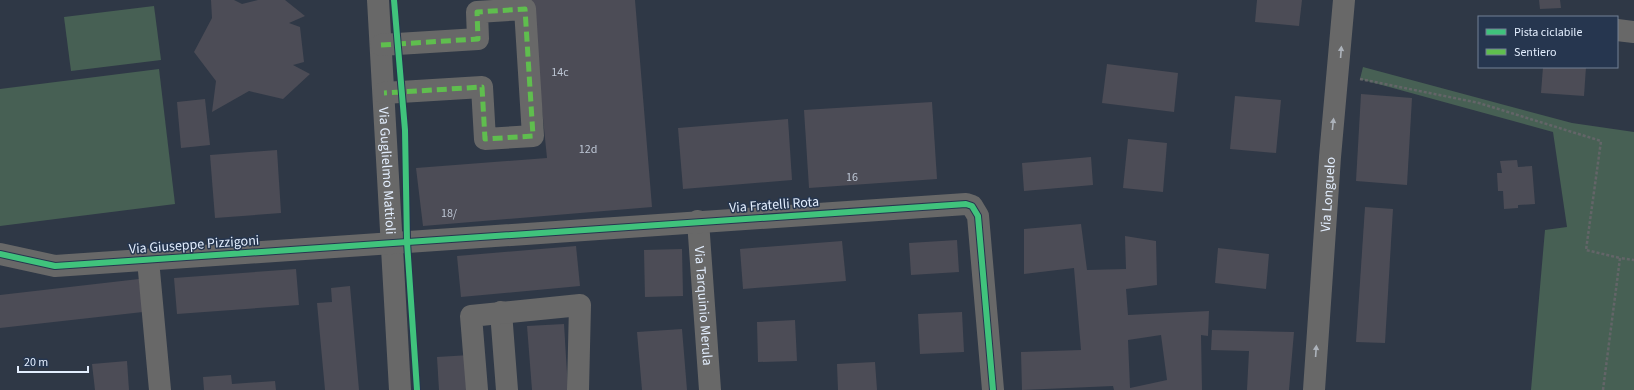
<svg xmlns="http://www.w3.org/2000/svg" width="1634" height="390" viewBox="0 0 1634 390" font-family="'Source Sans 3',sans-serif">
  <rect width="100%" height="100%" fill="#2f3846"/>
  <g fill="#476054">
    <polygon points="154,6 161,60 71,71 64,17"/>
    <polygon points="1363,67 1572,123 1634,132 1634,390 1531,390 1545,230 1567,227 1553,132 1360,79"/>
    <polygon points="159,69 175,204 0,226 0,89"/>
  </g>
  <g fill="#4c4c56" fill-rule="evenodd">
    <polygon points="211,0 234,0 242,4 258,0 285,0 305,16 289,23 300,27 304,62 293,65 310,74 283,99 249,91 212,112 216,81 194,52 212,18"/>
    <polygon points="531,0 635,0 652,207 423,226 416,168 547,158"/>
    <polygon points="1257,0 1302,0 1299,26 1255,22"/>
    <polygon points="1539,0 1560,0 1561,8 1540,9"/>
    <polygon points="1107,64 1178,73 1174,112 1102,103"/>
    <polygon points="1543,67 1586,67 1584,96 1541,93"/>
    <polygon points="1361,94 1412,98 1407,185 1356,181"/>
    <polygon points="1235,96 1281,100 1276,153 1230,149"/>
    <polygon points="205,99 210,145 181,148 177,102"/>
    <polygon points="932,102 937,179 809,188 804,110"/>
    <polygon points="788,119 792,180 683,189 678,128"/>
    <polygon points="1128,139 1167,143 1163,192 1123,188"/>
    <polygon points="277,150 281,213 215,218 210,155"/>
    <polygon points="1091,157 1093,185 1024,191 1022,163"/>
    <polygon points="1517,160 1518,167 1532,166 1535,204 1518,205 1518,208 1504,209 1503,191 1498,191 1497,173 1502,173 1500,161"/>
    <polygon points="1365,207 1393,209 1385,343 1356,342"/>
    <path d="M 1081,224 L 1087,270 L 1126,269 L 1125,236 L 1156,241 L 1157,285 L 1126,289 L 1128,315 L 1209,311 L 1208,336 L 1201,335 L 1202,390 L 1114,390 L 1113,386 L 1022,390 L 1021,352 L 1081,350 L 1074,268 L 1024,274 L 1024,229 ZM 1161,335 L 1167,380 L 1130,388 L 1128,340 Z"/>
    <polygon points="957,240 959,272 911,275 909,243"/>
    <polygon points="842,241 846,281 743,289 740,249"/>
    <polygon points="576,246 580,286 461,297 457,256"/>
    <polygon points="1218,248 1269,254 1266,289 1215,283"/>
    <polygon points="682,249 683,296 645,297 644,250"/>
    <polygon points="296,269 299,305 177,314 174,278"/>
    <polygon points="139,279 143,312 0,328 0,295"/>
    <polygon points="350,286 359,390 325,390 317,303 332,302 331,288"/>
    <polygon points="962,312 964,352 920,354 918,314"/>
    <polygon points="795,320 797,361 758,362 757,322"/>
    <polygon points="564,324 568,390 532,390 527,326"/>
    <polygon points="682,329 687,390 642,390 637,332"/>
    <polygon points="1212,330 1294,332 1289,390 1247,390 1249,351 1211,350"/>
    <polygon points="470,355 472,390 439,390 437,357"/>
    <polygon points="127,361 129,390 95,390 92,364"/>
    <polygon points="875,362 877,390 838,390 837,364"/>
    <polygon points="231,375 232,384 275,381 276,390 204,390 203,377"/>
  </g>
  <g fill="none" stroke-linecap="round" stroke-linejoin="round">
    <g stroke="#636568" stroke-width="2.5" stroke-dasharray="3 2" stroke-linecap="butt">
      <polyline points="1360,79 1479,103 1601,141 1586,250 1620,258"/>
      <polyline points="1603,390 1620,258 1634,260"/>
    </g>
    <g stroke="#686868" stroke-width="22">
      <path id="s1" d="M 378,0 L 400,390"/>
      <polyline points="1617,30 1634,32"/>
      <polyline points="381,45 478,39 477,12 525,9 533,136 485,139 482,87 384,93"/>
      <path id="s2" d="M 698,221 L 710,390"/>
      <polyline points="0,254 55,266 966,204 972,206 978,216 993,390"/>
      <polyline points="148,260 160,390"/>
      <polyline points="501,312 507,390"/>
      <polyline points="477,390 471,316 580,305 578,390"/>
      <path id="s3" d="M 1314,390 L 1330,157 L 1344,0"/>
    </g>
    <polyline stroke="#5fbe4e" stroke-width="5" stroke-dasharray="10 5" stroke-linecap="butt" points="381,45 478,39 477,12 525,9 533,136 485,139 482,87 384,93"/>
    <g stroke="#26364f" stroke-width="8">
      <g id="cycleway">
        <polyline points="394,0 405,130 407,242 417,390"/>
        <polyline points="0,254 55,266 966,204 972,206 978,216 993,390"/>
      </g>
    </g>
    <use href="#cycleway" stroke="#40c37c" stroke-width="6"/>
  </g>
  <defs><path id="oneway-solid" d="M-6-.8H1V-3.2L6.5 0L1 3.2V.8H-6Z"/></defs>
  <g fill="#acb2ba">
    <use href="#oneway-solid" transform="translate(1341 52) rotate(-86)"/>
    <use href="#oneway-solid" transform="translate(1333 124) rotate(-84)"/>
    <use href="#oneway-solid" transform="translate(1316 351) rotate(-86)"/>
  </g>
  <g text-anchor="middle" stroke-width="3" stroke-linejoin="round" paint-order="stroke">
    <g font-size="12" fill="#bdc6d4">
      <text x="560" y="76">14c</text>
      <text x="588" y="153">12d</text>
      <text x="852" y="181">16</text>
      <text x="449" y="217">18/</text>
    </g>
    <g font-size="14" fill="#e3eefe" stroke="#26364f">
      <text dy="5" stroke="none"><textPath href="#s1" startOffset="171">Via Guglielmo Mattioli</textPath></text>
      <text dy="5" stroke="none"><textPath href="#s3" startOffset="196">Via Longuelo</textPath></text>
      <text transform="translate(774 204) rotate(-4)" y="5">Via Fratelli Rota</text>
      <text transform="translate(194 244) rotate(-4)" y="5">Via Giuseppe Pizzigoni</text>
      <text dy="5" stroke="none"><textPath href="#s2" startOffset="85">Via Tarquinio Merula</textPath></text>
    </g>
  </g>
  <rect x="1478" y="16" width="140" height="52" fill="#26364f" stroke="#728095"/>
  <rect x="1486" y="29" width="20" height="6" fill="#40c37c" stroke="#728095"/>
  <text x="1514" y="36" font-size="12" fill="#e3eefe">Pista ciclabile</text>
  <rect x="1486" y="49" width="20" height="6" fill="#5fbe4e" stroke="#728095"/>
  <text x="1514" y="56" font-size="12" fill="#e3eefe">Sentiero</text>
  <path d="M18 366v6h70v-6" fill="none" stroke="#e3eefe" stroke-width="2"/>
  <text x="24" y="366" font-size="12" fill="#e3eefe" stroke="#26364f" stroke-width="3" paint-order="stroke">20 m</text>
</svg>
